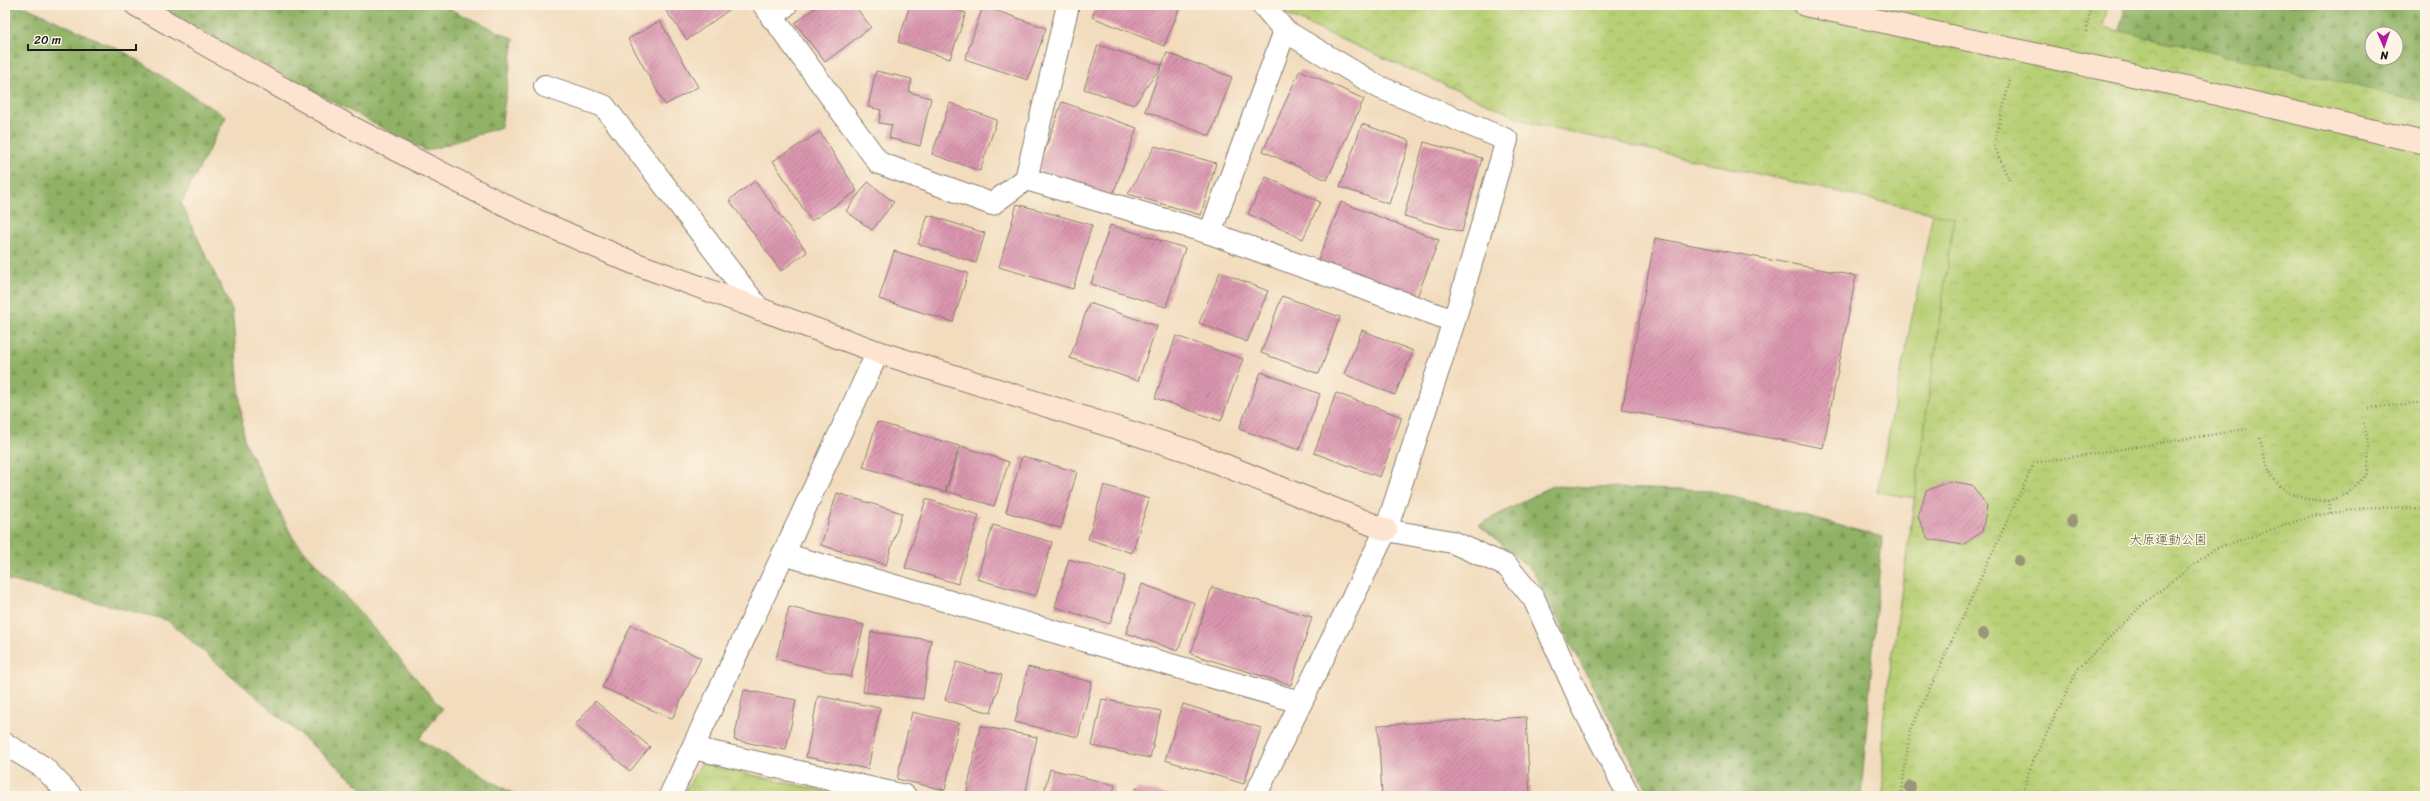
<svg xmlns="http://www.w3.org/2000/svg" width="2430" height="801" viewBox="0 0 2430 801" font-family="Sriracha,'Klee One',sans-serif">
  <defs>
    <pattern id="forest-firs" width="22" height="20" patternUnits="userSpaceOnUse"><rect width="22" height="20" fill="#91b266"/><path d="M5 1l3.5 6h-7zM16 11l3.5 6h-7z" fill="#7c9858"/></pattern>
    <pattern id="park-crowns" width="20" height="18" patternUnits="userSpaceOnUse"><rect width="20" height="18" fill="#b7cf74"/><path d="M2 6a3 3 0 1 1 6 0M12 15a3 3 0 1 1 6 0" fill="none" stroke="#9db164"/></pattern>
    <pattern id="building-hatch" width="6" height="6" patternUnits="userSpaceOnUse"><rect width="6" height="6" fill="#da95af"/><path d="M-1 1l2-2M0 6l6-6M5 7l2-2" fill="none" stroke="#b0798e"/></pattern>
  </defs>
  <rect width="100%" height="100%" fill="#fcf5e5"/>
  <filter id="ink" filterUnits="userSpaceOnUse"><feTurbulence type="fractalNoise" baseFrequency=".025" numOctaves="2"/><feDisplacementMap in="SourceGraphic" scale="8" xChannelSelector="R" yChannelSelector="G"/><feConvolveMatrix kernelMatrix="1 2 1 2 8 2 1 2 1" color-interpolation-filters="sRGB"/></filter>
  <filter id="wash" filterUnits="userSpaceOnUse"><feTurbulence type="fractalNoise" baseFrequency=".012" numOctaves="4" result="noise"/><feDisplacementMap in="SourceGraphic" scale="16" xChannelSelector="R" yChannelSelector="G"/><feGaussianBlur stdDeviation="0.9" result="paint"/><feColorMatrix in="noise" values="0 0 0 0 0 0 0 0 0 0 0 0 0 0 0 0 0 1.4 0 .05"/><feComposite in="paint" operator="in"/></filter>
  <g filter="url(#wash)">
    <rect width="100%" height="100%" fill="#f2dcbd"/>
    <polygon fill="#b7cf74" stroke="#6a7648" points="2000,85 1920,499 1877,492 1934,208"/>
    <g fill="url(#forest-firs)" stroke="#566741" fill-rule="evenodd">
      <polygon points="157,5 441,5 514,39 501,127 426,151 234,49"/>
      <path d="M 2126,5 L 2425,5 L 2425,103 L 2118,34 ZM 2372,34 L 2396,34 L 2396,58 L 2372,58 Z"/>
      <polygon points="26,7 126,53 226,117 181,203 232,310 244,441 293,538 363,616 442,709 419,739 517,796 371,796 167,620 5,579 5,316 10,296 5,289 5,9"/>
      <polygon points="1552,486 1711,491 1882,537 1861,796 1652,796 1642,781 1533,571 1479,525"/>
    </g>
    <g fill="url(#park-crowns)" stroke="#6a7648">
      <polygon points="1275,5 2108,5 2103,27 2425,102 2425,796 1883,796 1883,722 1954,218 1531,123 1280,12"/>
      <polygon points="701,764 848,796 682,796"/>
    </g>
    <g id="blocks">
      <g fill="url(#building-hatch)">
        <polygon points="662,5 725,5 729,10 687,40"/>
        <polygon points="819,5 854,5 871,27 825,62 795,23"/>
        <polygon points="910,5 941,5 966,13 950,59 898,42"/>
        <polygon points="1096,5 1181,5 1164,46 1092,17"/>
        <polygon points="983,6 1046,28 1028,80 965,59"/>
        <polygon points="660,21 698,87 665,105 628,39"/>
        <polygon points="1098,45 1162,65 1167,53 1232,77 1210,136 1145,111 1162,65 1134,105 1084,89"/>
        <polygon points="1300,70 1364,99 1327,180 1263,151"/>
        <polygon points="876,71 912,79 909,92 931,98 920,146 889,138 892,125 879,123 881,110 868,107"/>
        <polygon points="1062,102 1137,128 1112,197 1038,170"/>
        <polygon points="950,103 997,120 980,171 932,154"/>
        <polygon points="1362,124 1410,141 1389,204 1340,187"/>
        <polygon points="820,132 857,191 811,221 773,161"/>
        <polygon points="1424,142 1482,158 1462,232 1404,216"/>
        <polygon points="1155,146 1216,163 1201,215 1128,194"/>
        <polygon points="1266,177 1320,202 1303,239 1248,214"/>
        <polygon points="755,181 807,252 781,271 729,200"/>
        <polygon points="868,182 894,202 872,230 846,211"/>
        <polygon points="1341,202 1439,240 1416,299 1318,260"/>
        <polygon points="1017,204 1092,225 1073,289 999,267"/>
        <polygon points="928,215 985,233 976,263 918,244"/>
        <polygon points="1110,225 1185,248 1166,307 1091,284"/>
        <polygon points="1655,238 1856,276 1823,448 1622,410"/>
        <polygon points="894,251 968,273 953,322 879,299"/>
        <polygon points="1220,272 1268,291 1247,342 1199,323"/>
        <polygon points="1282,296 1340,317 1319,374 1261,353"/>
        <polygon points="1089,303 1157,326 1138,381 1070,358"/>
        <polygon points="1362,330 1413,351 1395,395 1344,374"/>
        <polygon points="1176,336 1243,359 1221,421 1155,398"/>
        <polygon points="1261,372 1320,394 1299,450 1239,429"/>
        <polygon points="1336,393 1402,417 1380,477 1314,453"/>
        <polygon points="877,422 959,446 945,492 863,467"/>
        <polygon points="961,446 1009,462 994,506 946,491"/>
        <polygon points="1022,456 1077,472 1061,528 1006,512"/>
        <polygon points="1950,481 1972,485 1987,506 1982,532 1963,545 1928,539 1918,517 1926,491"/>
        <polygon points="1104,485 1149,499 1132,553 1088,539"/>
        <polygon points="837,493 902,513 886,565 821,545"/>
        <polygon points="926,499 979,515 958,584 905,568"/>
        <polygon points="993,525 1052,542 1036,596 977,579"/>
        <polygon points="1069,559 1125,576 1110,624 1055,607"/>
        <polygon points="1142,584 1195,603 1178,651 1126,633"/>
        <polygon points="1212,587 1312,617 1291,685 1191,654"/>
        <polygon points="789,607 864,625 851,677 776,659"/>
        <polygon points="631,625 701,658 672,719 602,687"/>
        <polygon points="871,632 931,640 923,699 863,692"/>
        <polygon points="957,662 1002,675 991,713 945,700"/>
        <polygon points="1028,667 1092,682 1078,737 1015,722"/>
        <polygon points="744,690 796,700 786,750 734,740"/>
        <polygon points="818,696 880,708 868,769 806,757"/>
        <polygon points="1102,699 1161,711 1150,758 1092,746"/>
        <polygon points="595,701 650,747 630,771 575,725"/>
        <polygon points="1183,704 1261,728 1244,784 1165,760"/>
        <polygon points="912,712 959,723 945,790 897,779"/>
        <polygon points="1526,717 1530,796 1382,796 1378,725"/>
        <polygon points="980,726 1037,737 1025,796 966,796"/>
        <polygon points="1050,769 1115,785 1112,796 1043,796"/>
        <polygon points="1136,788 1171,795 1171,796 1134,796"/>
      </g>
    </g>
  </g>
  <g filter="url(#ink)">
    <use href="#blocks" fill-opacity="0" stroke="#877c6c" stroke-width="1"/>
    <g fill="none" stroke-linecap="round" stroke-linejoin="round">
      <g stroke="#877c6c" stroke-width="24">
        <g id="street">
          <polyline points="764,5 879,163 992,204 1026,179 1068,5"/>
          <polyline points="772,18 786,5"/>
          <polyline points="545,86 604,106 759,309"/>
          <polyline points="1026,179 1210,233 1454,321"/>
          <polyline points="1210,233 1285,31"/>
          <polyline points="1386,530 1452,542 1507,566 1534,599 1583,707 1629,796"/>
          <polyline points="783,554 1300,702"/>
          <polyline points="5,744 43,767 71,796"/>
          <polyline points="693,748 905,796"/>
          <polyline points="670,796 878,352"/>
          <polyline points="1255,796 1386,530 1454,321 1507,140 1379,87 1285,31 1263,5"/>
        </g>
      </g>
      <g stroke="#877c6c" stroke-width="24">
        <g id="secondary">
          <polyline points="136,5 349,126 520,213 631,262 878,352 1189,451 1386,530"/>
          <polyline points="1805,5 2165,82 2425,143"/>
        </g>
      </g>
      <g stroke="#877c6c" stroke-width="2.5" stroke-dasharray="1 3" stroke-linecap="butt">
        <polyline points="2086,32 2091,5"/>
        <polyline points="2009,180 1994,145 2010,80"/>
        <polyline points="2369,408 2425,402"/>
        <path d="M 2260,438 C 2268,482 2282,500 2328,501"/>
        <polyline points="2331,513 2328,501 2347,494 2368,473 2369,446 2363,421"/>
        <polyline points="1901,796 1910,731 2034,463 2247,429"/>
        <polyline points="2022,796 2030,768 2078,669 2143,604 2214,549 2312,516 2374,507 2425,509"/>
      </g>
      <use href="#street" stroke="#fff" stroke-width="22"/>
      <use href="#secondary" stroke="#fde4d1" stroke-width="22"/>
    </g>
    <g fill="#9a9576">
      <circle cx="2072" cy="521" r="6"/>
      <circle cx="2019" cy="561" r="6"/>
      <circle cx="1983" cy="634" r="6"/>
      <circle cx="1910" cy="787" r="6"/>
    </g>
  </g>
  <g text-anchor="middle" stroke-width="3" stroke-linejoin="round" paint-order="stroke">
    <g font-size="13" fill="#525b3b" stroke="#fcf5e5">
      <text x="2168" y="544">大原運動公園</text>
    </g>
  </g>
  <rect width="2430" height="801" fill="none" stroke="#fcf5e5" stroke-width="20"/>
  <g transform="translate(2384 46) rotate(178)"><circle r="19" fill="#fcf5e5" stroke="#a29e95"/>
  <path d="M0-3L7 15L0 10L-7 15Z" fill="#b5179e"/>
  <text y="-6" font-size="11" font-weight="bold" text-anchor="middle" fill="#1c1c1c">N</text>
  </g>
  <path d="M28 44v6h108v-6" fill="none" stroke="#1c1c1c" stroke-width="2"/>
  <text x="34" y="44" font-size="12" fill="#1c1c1c" stroke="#fcf5e5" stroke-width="3" paint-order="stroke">20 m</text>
</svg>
